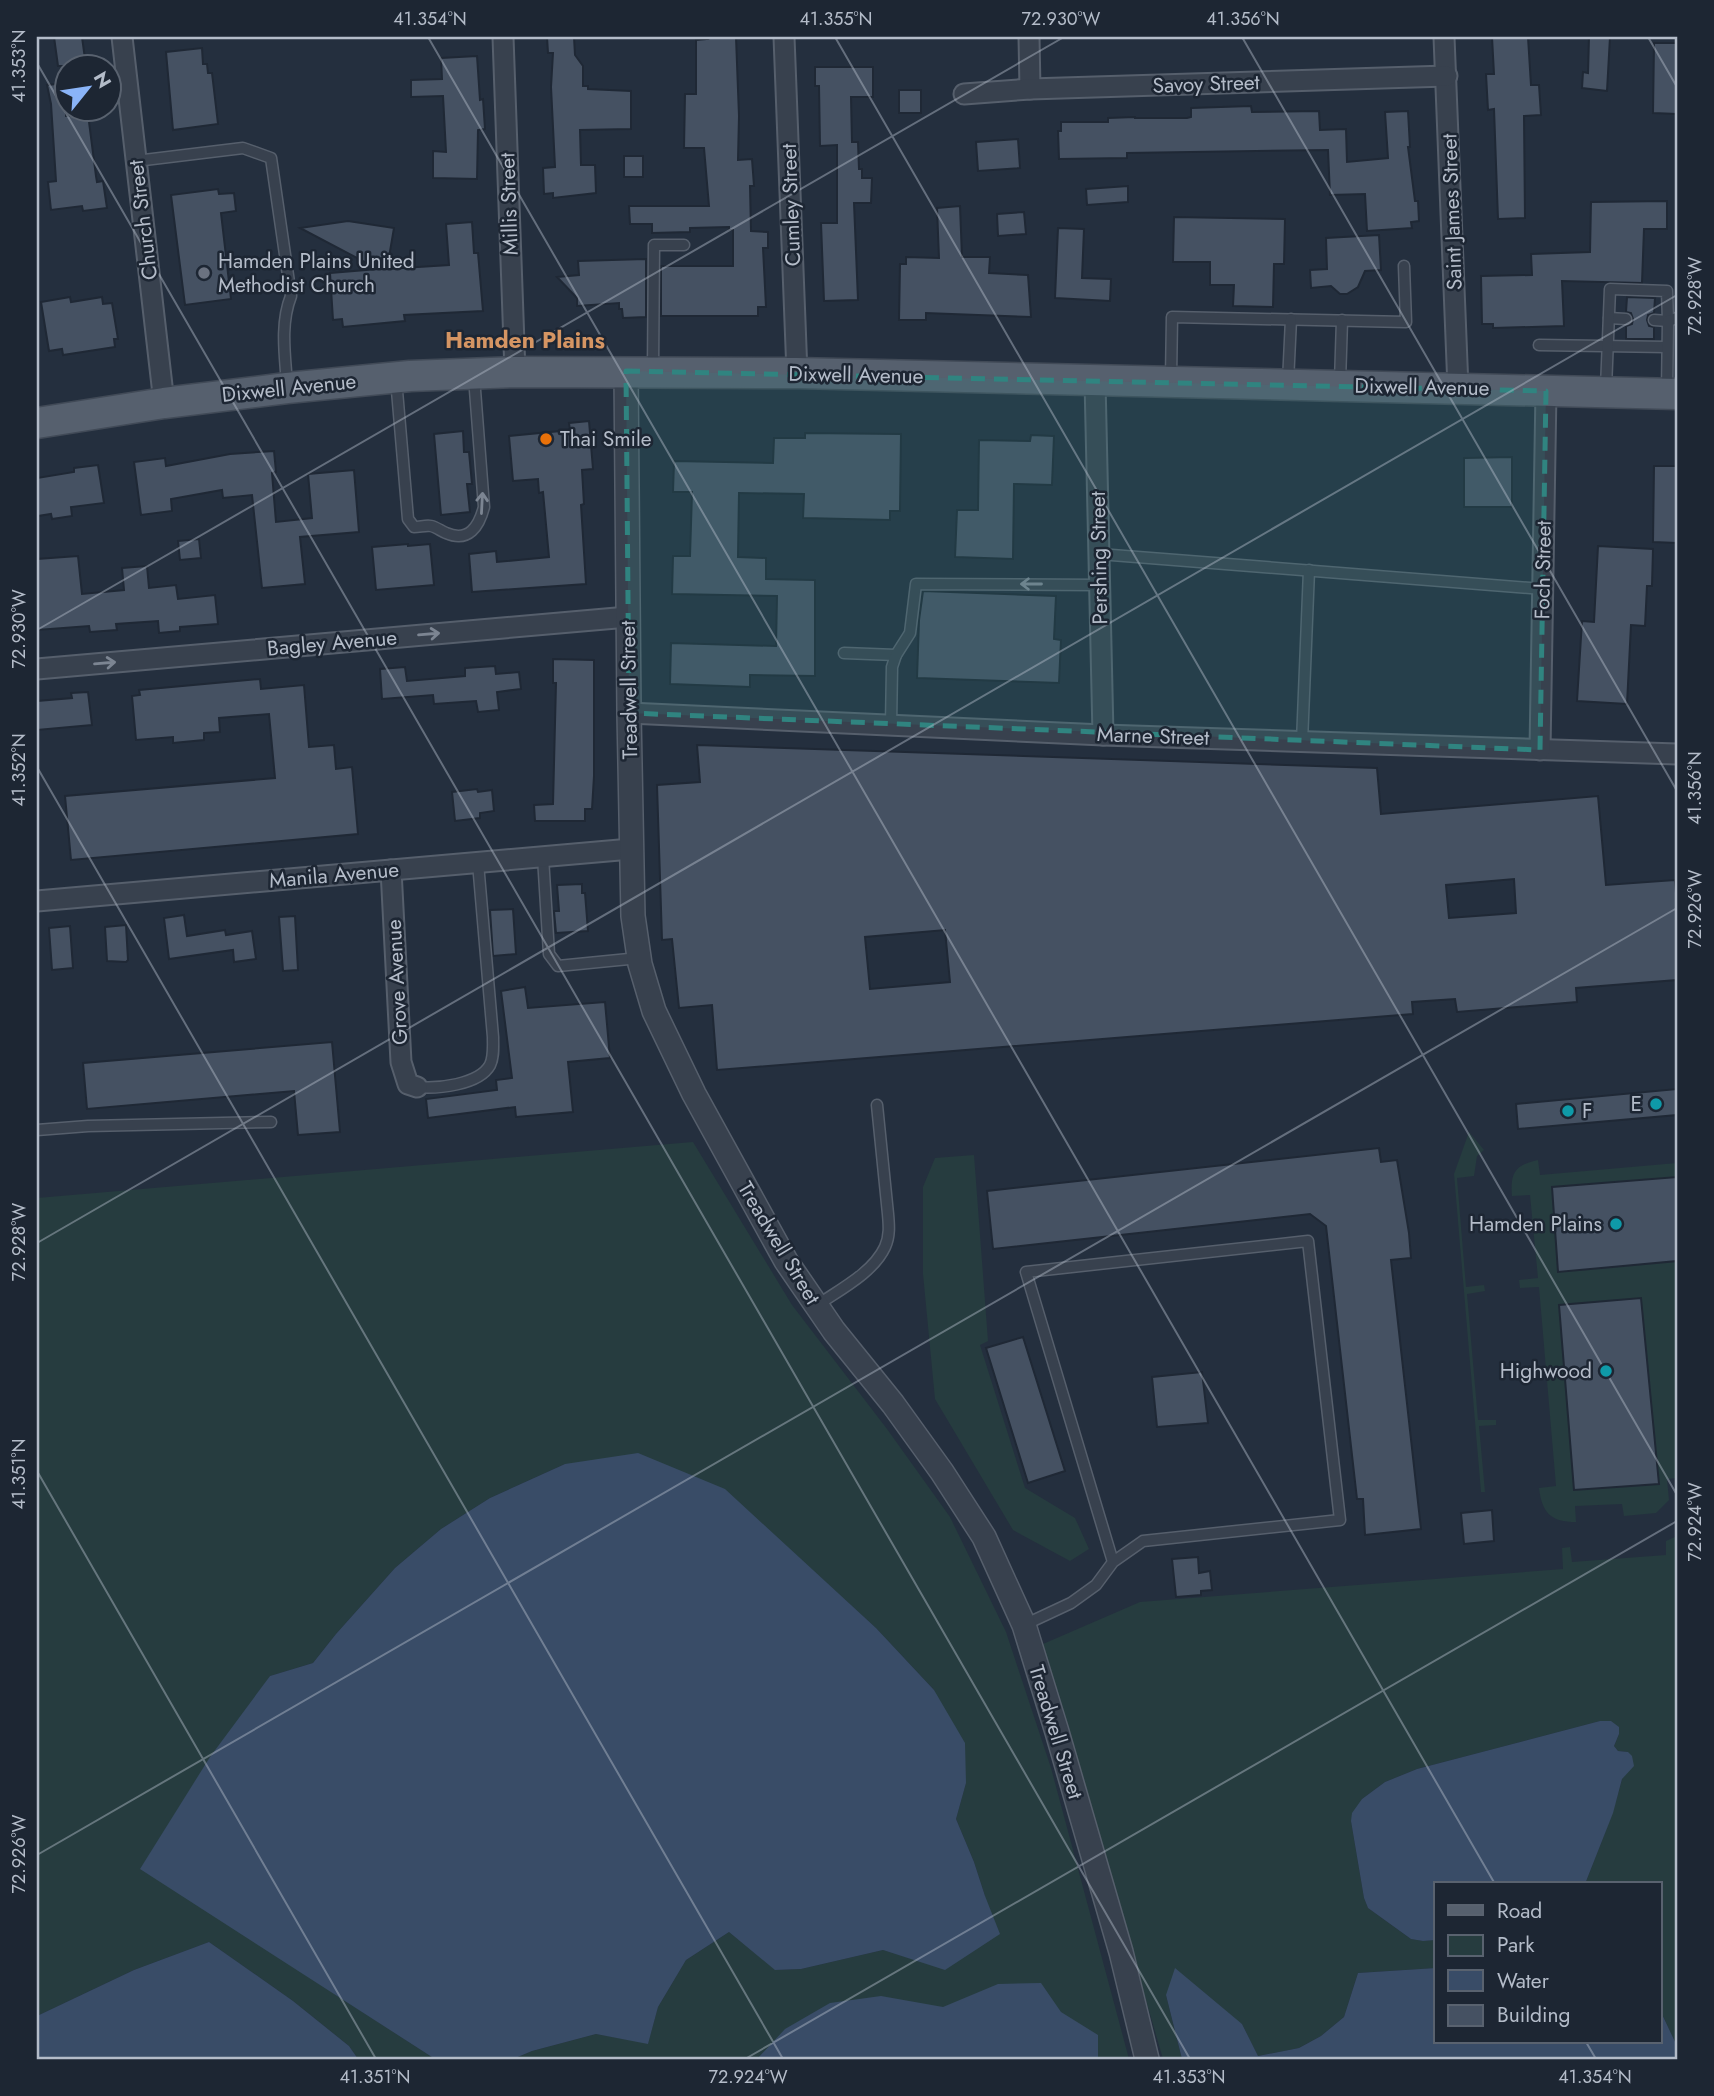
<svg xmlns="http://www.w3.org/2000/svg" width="1714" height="2096" viewBox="0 0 1714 2096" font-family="Jost,sans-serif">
  <rect width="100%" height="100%" fill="#242f3e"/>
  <g fill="#263c3f">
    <polygon points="1469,1132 1484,1150 1477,1156 1474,1176 1457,1178 1466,1287 1484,1285 1485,1291 1467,1294 1478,1420 1496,1420 1496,1425 1479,1426 1485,1492 1481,1492 1454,1174"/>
    <polygon points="693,1142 792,1305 887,1429 950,1517 1006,1632 1051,1768 1129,2059 513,2059 532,2051 596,2034 648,2043 658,2007 686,1960 729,1932 776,1970 801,1969 883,1950 945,1969 985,1896 974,1862 956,1819 966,1783 934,1690 876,1628 812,1570 565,1464 490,1498 441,1529 395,1568 336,1634 313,1663 270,1676 141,1868 435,2059 358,2059 349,2046 293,2001 209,1942 134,1970 37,2016 37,1198"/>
    <polygon points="974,1155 988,1341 980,1345 1025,1488 1075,1518 1089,1549 1070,1561 1013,1530 935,1399 923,1274 923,1187 935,1158"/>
    <path d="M 1538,1160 L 1540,1175 L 1677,1163 L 1677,1177 L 1552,1187 L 1558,1272 L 1677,1261 L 1677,1478 L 1667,1479 L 1669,1500 L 1656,1513 L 1624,1516 L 1622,1504 L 1575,1506 L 1576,1522 C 1551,1522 1542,1513 1539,1488 L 1556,1486 L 1539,1287 L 1520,1288 L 1519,1280 L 1538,1278 L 1530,1195 L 1512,1196 C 1510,1173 1515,1165 1538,1160 Z"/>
    <path d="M 1677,1536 L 1677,2046 L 1660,2010 L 1660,1884 L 1585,1884 C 1602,1841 1620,1798 1628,1752 L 1618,1751 L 1614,1746 L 1619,1734 L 1600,1721 L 1417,1769 L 1385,1782 L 1362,1799 L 1351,1821 L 1364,1898 L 1368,1908 L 1411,1939 L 1423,1941 L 1436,1940 L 1436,1968 L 1358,1973 L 1344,2017 L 1321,2036 L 1299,2048 L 1258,2056 L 1242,2024 L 1166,1995 L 1182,2059 L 1163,2059 L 1043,1644 L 1140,1602 L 1563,1569 L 1562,1548 L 1570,1547 L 1572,1562 L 1666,1555 L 1666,1541 Z"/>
  </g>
  <g fill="#394c67">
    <polygon points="638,1453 725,1489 876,1628 934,1690 965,1743 966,1783 956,1819 974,1862 985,1896 1000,1934 945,1970 883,1950 801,1969 775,1970 729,1932 686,1960 658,2007 648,2044 596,2034 532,2051 513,2059 435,2059 140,1869 210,1757 270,1676 313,1663 336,1634 395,1568 441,1529 490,1498 565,1464"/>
    <polygon points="1600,1721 1611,1721 1619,1727 1619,1734 1614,1746 1618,1751 1628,1752 1632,1756 1634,1766 1622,1779 1613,1813 1585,1884 1436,1884 1436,1940 1423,1941 1411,1939 1368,1908 1364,1898 1351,1821 1352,1813 1362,1799 1385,1782 1417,1769"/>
    <polygon points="209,1942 293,2001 349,2046 358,2059 37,2059 37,2016 134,1970"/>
    <polygon points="1175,1968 1242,2024 1258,2056 1299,2048 1321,2036 1344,2017 1358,1973 1436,1968 1436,2042 1660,2042 1660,2010 1677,2046 1677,2059 1182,2059 1166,1995"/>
    <polygon points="1041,1983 1061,2012 1098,2035 1098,2059 757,2059 785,2029 830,2003 881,1996 943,2007 998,1984"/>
  </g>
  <g fill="#455162" stroke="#1f2835" stroke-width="2" fill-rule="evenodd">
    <polygon points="54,37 82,37 86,66 58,66"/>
    <polygon points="547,37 574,37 575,55 583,66 583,86 588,86 588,89 631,91 631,129 580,130 581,165 595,165 596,193 553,198 553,193 544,194 543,168 555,167 551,87 553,53 548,53"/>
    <polygon points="707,37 736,37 739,116 738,160 752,159 754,186 750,186 751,231 768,232 768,248 763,248 766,307 758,307 758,316 661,316 661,266 733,266 733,230 729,230 729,227 690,228 690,232 652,233 652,224 630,224 629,206 709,206 704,148 684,148 685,94 696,94 696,40 708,39"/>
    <polygon points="1492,37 1528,37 1531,85 1539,85 1541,115 1524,116 1525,218 1498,219 1494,109 1488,110 1486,74 1494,74"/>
    <polygon points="1589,37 1610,37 1607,91 1582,88 1583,72 1588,73"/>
    <polygon points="1654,43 1677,43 1677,114 1653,113"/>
    <polygon points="202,48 203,64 207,64 208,73 212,73 218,124 173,130 166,52"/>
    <polygon points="477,56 480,100 483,99 485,129 478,130 477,179 433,178 433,151 446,152 443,96 411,97 411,80 442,79 441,58"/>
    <polygon points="815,67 873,67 873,97 851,97 852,142 858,142 859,169 862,169 862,178 872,178 871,203 854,203 858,300 824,301 821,223 837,223 837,145 820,146 819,86 815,86"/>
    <polygon points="66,83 66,116 88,114 96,176 97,182 103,181 107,208 83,211 82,206 51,210 48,182 56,181 51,104 47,85"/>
    <rect x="899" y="90" width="22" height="23"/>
    <polygon points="1251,106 1252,112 1319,111 1320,130 1346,129 1347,162 1388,158 1385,112 1408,111 1410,147 1408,147 1415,201 1418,201 1419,221 1411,222 1412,228 1367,231 1365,194 1330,195 1328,150 1127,153 1127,158 1059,159 1058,131 1061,131 1061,122 1108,122 1108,118 1135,117 1135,118 1187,118 1191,117 1191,108"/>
    <polygon points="1018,139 1020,168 978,171 976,142"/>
    <rect x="624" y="156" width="19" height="21"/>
    <polygon points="1128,186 1128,202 1087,205 1086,189"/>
    <polygon points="218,189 219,194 234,193 236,211 221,213 231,299 185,305 171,195"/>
    <polygon points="1667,201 1667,229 1644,229 1642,283 1562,281 1564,326 1493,328 1493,324 1482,324 1481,276 1532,275 1531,254 1590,252 1591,202"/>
    <polygon points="960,206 962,257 990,257 989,273 1028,275 1031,317 926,313 926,320 899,320 900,264 906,264 906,257 939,258 937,208"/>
    <polygon points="1024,212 1026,234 998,236 997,214"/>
    <polygon points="1174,217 1285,219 1284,264 1274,264 1273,307 1233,306 1234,285 1210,285 1210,262 1173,262"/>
    <polygon points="348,221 394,228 387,269 449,265 446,224 472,222 474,253 478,253 483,311 404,315 405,321 343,327 342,319 333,320 330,273 378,269 300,228"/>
    <polygon points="1058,228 1084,229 1082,278 1111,279 1110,301 1055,298"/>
    <polygon points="1379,235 1381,270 1365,271 1358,287 1347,294 1340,294 1331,286 1311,288 1310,270 1327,269 1326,238"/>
    <polygon points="646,259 646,317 623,318 622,309 619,309 619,303 577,306 577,298 557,277 579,275 578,261"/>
    <polygon points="70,297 71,302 102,297 103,304 112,303 118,339 114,339 115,347 63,355 62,349 49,351 41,302"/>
    <polygon points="1627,297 1655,298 1654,313 1648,315 1647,320 1649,326 1654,327 1654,339 1626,339 1626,326 1632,324 1633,319 1631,313 1626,312"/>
    <polygon points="589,421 593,469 582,470 584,504 581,505 586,584 472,592 469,554 496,551 497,562 549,557 543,492 539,493 538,479 513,481 509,436 570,430 569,423"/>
    <polygon points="463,431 464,452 469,452 472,484 467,484 470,512 441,515 434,434"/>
    <polygon points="805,433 901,434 900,511 890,511 890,520 803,518 804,494 739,493 738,557 766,558 766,579 815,580 815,676 750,675 750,687 670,684 671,643 776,646 777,596 672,594 673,556 690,556 692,492 673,492 674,461 773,463 774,438 805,438"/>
    <polygon points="1031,435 1054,436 1052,485 1014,484 1013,559 955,557 957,510 978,510 979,440 1030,441"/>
    <polygon points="274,451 276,472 272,473 276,522 312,518 308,474 354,470 359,532 300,537 305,584 262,588 252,495 223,498 222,490 171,499 172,511 141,515 134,462 165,458 166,466 230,454"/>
    <polygon points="1512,457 1512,507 1464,507 1464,458"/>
    <polygon points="98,465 104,503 71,507 72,516 52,519 51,514 38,516 37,478 74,472 74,468"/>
    <polygon points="1654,466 1677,466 1677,543 1653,542"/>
    <polygon points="199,539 201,558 180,560 178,541"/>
    <polygon points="408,544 408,546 430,544 434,585 376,590 372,547"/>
    <polygon points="1598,546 1653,549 1652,586 1647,586 1645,626 1631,625 1627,704 1577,701 1582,621 1594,622"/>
    <polygon points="78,556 82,594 124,590 122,568 147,566 149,588 176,585 178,599 215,595 218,624 180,627 180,631 159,633 158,621 116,624 117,630 90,632 89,626 37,630 37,559"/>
    <polygon points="923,591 1056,596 1054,639 1061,640 1059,683 917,678 919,620"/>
    <polygon points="553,659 594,660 594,776 592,809 585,809 585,821 535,821 534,805 553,804 556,683 553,683"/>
    <polygon points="495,666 496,674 519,672 521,689 497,692 499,710 478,712 476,701 434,704 433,695 382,699 380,669 405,667 407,681 465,676 465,668"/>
    <polygon points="260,679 261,689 304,685 309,747 334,745 336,769 352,767 358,834 71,860 65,796 275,778 269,714 219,718 220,732 204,733 204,740 173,743 173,737 136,740 132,696 140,695 139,690"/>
    <polygon points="88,692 92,725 37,730 37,701 72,698 71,693"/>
    <path d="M 697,745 L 1377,768 L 1381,814 L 1598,796 L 1606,885 L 1675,880 L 1677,906 L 1677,980 L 1576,988 L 1577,1002 L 1457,1012 L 1455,999 L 1412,1002 L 1413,1014 L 717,1070 L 712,1005 L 679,1008 L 672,939 L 662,940 L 657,785 L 700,782 ZM 1514,879 L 1516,913 L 1449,918 L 1446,885 ZM 945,930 L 950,982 L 870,989 L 865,937 Z"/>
    <polygon points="477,789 478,792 492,790 494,811 480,813 480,818 455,821 452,792"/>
    <polygon points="582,884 582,893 585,893 588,931 556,933 554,911 559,911 557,885"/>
    <polygon points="513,909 516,954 493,956 490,910"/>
    <polygon points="184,915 187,936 225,930 226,935 252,931 256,959 234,962 233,950 169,959 164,918"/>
    <polygon points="295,916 298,970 283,971 279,917"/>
    <polygon points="126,925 128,960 126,962 107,961 105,927"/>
    <polygon points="70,926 73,968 52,970 49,928"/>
    <polygon points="525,987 528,1008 605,1002 610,1058 568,1062 573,1112 516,1117 515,1107 428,1118 426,1099 497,1090 496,1080 512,1078 501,991"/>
    <polygon points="332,1042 340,1132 298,1135 294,1091 87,1109 83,1063"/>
    <polygon points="1677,1089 1677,1115 1518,1129 1516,1104"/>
    <polygon points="1379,1148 1381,1162 1397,1160 1409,1233 1411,1258 1391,1260 1421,1529 1365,1535 1363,1499 1357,1499 1326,1226 1310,1214 993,1249 987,1191"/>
    <polygon points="1677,1177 1677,1261 1558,1272 1552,1187"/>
    <polygon points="1641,1298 1659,1484 1574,1490 1559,1305"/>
    <polygon points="1023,1337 1065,1471 1028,1483 986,1348"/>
    <polygon points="1202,1372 1208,1423 1157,1427 1152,1377"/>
    <polygon points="1492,1510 1494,1541 1464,1544 1461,1513"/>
    <polygon points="1198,1557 1199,1573 1210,1571 1212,1590 1201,1591 1201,1595 1176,1597 1172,1559"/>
  </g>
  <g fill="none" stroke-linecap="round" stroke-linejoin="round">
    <g stroke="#565f6c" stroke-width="13">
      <g id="service">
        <path d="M 136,161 L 243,148 L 271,158 L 291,296 C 280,324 285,355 287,384"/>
        <polyline points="1609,318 1626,319"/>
        <polyline points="1539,345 1667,347"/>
        <polyline points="653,371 654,245 684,245"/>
        <polyline points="1171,378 1172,317 1406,322 1404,266"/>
        <path d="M 396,379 L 408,519 L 414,527 C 420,527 426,525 431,526 C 436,527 441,531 446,533 C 469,543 479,526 484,507 L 474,377"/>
        <polyline points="1288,382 1291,319"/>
        <polyline points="1340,382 1342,320"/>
        <polyline points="1606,388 1610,289 1667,291 1668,321 1654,320"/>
        <polyline points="1667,391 1668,321 1677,318"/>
        <polyline points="1099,554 1543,589"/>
        <polyline points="844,653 896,655"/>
        <polyline points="891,725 892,667 896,655 910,633 916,584 1100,585"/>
        <polyline points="1302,742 1309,570"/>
        <polyline points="543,857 549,954 558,966 639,958"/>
        <path d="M 417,1087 C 437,1089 479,1085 490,1065 C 494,1057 493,1047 493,1037 L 478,863"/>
        <polyline points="37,1130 88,1126 271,1122"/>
        <path d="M 816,1306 C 839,1290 873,1273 885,1247 C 890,1236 889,1225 888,1214 L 877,1105"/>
        <polyline points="1024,1625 1071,1603 1096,1585 1113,1562 1143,1541 1340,1520 1308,1241 1026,1272 1113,1562"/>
      </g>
    </g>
    <g stroke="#565f6c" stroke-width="23">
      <g id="minor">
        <polyline points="122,37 164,403"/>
        <polyline points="503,37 515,372"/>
        <polyline points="784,37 797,373"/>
        <polyline points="1029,37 1030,89"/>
        <polyline points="1444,37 1458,388"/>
        <polyline points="964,94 1030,89 1447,76"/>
        <polyline points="1095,381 1103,735"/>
        <polyline points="37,669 628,617"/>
        <polyline points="629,713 1103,735 1677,754"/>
        <polyline points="1540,750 1546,391"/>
        <polyline points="391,870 401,1062 408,1084 417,1087"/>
        <polyline points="37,901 631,849"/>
      </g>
    </g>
    <g stroke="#565f6c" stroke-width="26">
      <polyline id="tertiary" points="626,371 629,713 633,916 640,964 654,1011 694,1094 786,1261 834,1331 893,1404 942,1472 984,1537 1024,1625 1057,1732 1121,1952 1147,2059"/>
    </g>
    <g stroke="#414a57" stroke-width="33">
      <polyline id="primary" points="37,423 164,403 287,388 410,376 515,372 797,373 1677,394"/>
    </g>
    <use href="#service" stroke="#38414e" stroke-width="10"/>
    <use href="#minor" stroke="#38414e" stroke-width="19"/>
    <use href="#tertiary" stroke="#38414e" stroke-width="23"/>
    <use href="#primary" stroke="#56606e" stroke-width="30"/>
  </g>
  <defs><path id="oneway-shaft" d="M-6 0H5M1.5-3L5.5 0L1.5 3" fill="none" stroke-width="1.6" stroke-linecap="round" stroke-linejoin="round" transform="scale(1.75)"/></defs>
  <g stroke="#7c8592">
    <use href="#oneway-shaft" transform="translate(482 503) rotate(-87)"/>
    <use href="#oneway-shaft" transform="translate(1031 584) rotate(-180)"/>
    <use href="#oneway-shaft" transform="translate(429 634) rotate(-5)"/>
    <use href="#oneway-shaft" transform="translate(105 663) rotate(-5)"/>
  </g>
  <path fill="#308480" fill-opacity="0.2" stroke="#308480" stroke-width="5" stroke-dasharray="14 9" stroke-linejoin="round" d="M 626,371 L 1546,391 L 1540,750 L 629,713 Z"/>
  <path fill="none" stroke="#b4bcc9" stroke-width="2" stroke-opacity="0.45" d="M 428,37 L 1495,1884M 835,37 L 1677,1495M 1242,37 L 1677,791M 1648,37 L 1677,87M 37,63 L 1190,2059M 37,630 L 1064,37M 37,767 L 783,2059M 37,1243 L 1677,295M 37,1471 L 376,2059M 37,1855 L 1677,908M 1586,2042 L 1596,2059M 745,2059 L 1677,1521"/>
  <circle fill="#6b7280" stroke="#1d2633" stroke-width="2.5" cx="204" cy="273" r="7"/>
  <circle fill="#e8710a" stroke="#1d2633" stroke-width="2.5" cx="546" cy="439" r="7"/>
  <g fill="#0f9aa8" stroke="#1d2633" stroke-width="2.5">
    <circle cx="1656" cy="1104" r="7"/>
    <circle cx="1568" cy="1111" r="7"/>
    <circle cx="1616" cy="1224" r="7"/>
    <circle cx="1606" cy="1371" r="7"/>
  </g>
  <g text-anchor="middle" stroke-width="5" stroke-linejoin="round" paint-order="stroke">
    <g font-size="21" fill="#b4bcc9" stroke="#1d2633">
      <text transform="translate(1206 84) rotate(-2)" y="7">Savoy Street</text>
      <text transform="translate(509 204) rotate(-92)" y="7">Millis Street</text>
      <text transform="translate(791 205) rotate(-92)" y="7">Cumley Street</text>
      <text transform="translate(1452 212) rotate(-92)" y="7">Saint James Street</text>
      <text transform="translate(143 220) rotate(-97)" y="7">Church Street</text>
      <text transform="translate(856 375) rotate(1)" y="7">Dixwell Avenue</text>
      <text transform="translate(1422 387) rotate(1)" y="7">Dixwell Avenue</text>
      <text transform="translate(289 388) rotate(-6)" y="7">Dixwell Avenue</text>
      <text transform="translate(1099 558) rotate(-91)" y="7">Pershing Street</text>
      <text transform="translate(1543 570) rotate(-89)" y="7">Foch Street</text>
      <text transform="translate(332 643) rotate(-5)" y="7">Bagley Avenue</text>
      <text transform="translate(629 690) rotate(-91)" y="7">Treadwell Street</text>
      <text transform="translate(1153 736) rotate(2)" y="7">Marne Street</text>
      <text transform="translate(334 875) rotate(-5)" y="7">Manila Avenue</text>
      <text transform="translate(397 982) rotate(-93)" y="7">Grove Avenue</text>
      <text transform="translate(779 1243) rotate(59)" y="7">Treadwell Street</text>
      <text transform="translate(1056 1732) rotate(73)" y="7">Treadwell Street</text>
    </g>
    <g font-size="21" fill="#b4bcc9" stroke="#1d2633" text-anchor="start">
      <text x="218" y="268">Hamden Plains United<tspan x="218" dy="24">Methodist Church</tspan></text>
      <text x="560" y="446">Thai Smile</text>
      <text x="1642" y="1111" text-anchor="end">E</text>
      <text x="1582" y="1118">F</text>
      <text x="1602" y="1231" text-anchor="end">Hamden Plains</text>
      <text x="1592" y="1378" text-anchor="end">Highwood</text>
    </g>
    <g font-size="23" font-weight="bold" fill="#d59563" stroke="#1d2633">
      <text x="525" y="348">Hamden Plains</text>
    </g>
  </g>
  <rect width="1714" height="2096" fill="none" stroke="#1d2633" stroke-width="77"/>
  <rect x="1434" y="1882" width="228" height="161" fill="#1d2633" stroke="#59626f" stroke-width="2"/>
  <rect x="1448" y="1905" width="35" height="10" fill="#56606e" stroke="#59626f" stroke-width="2"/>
  <text x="1497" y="1918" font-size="21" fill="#b4bcc9">Road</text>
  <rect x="1448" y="1935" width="35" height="21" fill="#263c3f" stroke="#59626f" stroke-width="2"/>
  <text x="1497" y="1952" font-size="21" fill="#b4bcc9">Park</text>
  <rect x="1448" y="1970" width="35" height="21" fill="#394c67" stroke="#59626f" stroke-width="2"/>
  <text x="1497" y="1988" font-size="21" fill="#b4bcc9">Water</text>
  <rect x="1448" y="2005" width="35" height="21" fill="#455162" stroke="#59626f" stroke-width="2"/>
  <text x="1497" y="2022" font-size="21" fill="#b4bcc9">Building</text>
  <g transform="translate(88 88) rotate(60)"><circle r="33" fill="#1d2633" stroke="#59626f" stroke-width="2"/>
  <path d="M0-5L12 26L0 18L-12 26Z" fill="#8ab4f8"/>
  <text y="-10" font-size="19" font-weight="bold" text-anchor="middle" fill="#b4bcc9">N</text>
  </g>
  <rect x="38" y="38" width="1638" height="2020" fill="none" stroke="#b4bcc9" stroke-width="2.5"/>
  <g font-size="18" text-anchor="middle" fill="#b4bcc9">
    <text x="430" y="25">41.354°N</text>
    <text x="836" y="25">41.355°N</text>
    <text x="1061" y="25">72.930°W</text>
    <text x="1243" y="25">41.356°N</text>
    <text transform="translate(19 66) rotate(-90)" y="6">41.353°N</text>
    <text transform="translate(1695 296) rotate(-90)" y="6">72.928°W</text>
    <text transform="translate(19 629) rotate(-90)" y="6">72.930°W</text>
    <text transform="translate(19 770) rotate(-90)" y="6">41.352°N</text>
    <text transform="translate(1695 788) rotate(-90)" y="6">41.356°N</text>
    <text transform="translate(1695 909) rotate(-90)" y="6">72.926°W</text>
    <text transform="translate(19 1242) rotate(-90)" y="6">72.928°W</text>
    <text transform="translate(19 1474) rotate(-90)" y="6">41.351°N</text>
    <text transform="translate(1695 1522) rotate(-90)" y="6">72.924°W</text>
    <text transform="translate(19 1854) rotate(-90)" y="6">72.926°W</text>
    <text x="375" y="2083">41.351°N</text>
    <text x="748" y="2083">72.924°W</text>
    <text x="1189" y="2083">41.353°N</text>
    <text x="1595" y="2083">41.354°N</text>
  </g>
</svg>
